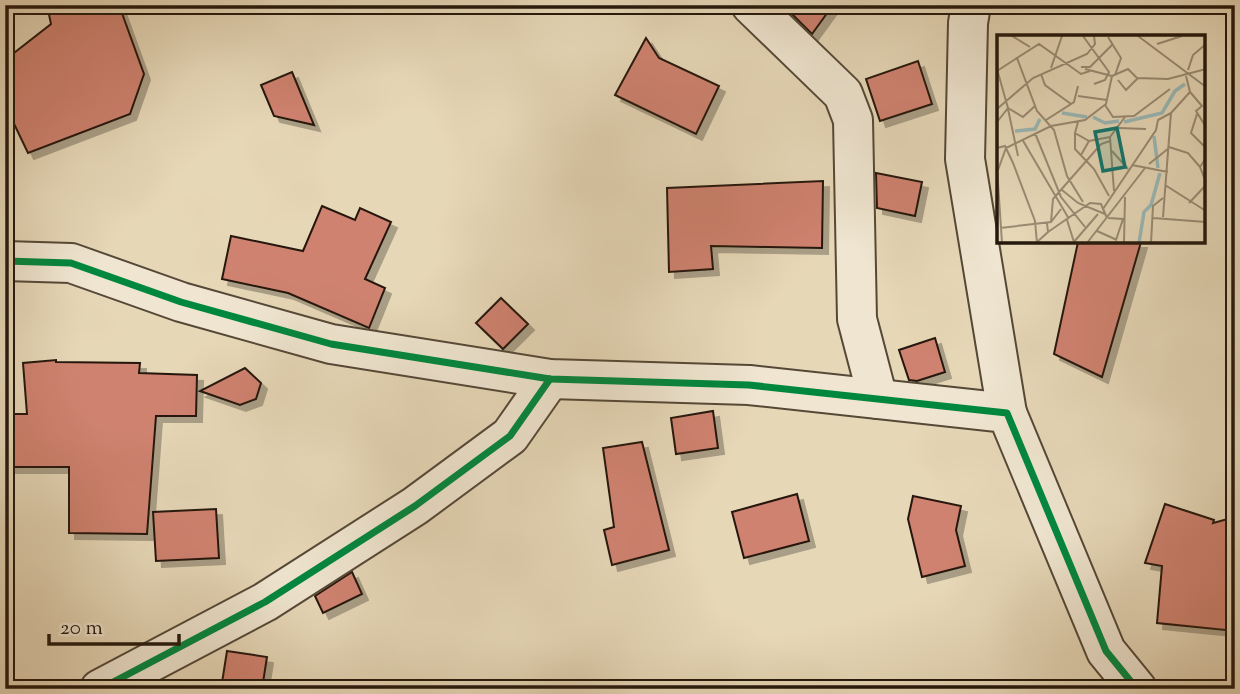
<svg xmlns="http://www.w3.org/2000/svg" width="1240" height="694" viewBox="0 0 1240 694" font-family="'Sorts Mill Goudy',serif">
  <defs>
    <filter id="shadow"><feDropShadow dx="6" dy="6" stdDeviation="0" flood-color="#0004"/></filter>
  </defs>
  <rect width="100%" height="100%" fill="#e6d7b7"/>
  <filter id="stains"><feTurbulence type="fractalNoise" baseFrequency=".00286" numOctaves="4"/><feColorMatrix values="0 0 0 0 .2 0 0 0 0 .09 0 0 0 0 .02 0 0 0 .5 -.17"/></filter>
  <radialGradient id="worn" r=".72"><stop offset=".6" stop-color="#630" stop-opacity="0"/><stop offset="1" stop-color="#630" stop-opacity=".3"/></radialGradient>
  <g fill="#cf8270" stroke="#25180c" stroke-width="2" filter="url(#shadow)">
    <polygon points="47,5 119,5 144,74 130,114 28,153 5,105 5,60 51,24"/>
    <polygon points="788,5 833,5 812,34 786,8"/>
    <polygon points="646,38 659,58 719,86 696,134 615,95"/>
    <polygon points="918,61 932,104 880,121 866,79"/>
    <polygon points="292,72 314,125 274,116 261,85"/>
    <polygon points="876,173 922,182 915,216 877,208"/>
    <polygon points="823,181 822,248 711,246 713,269 669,272 667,188"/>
    <polygon points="322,206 355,220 360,208 391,222 365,279 385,288 369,328 288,293 222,279 231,236 303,251"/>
    <polygon points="1078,242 1141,242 1102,377 1054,354"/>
    <polygon points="501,298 528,324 503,349 476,323"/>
    <polygon points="935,338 945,372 917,381 909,380 899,350"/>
    <polygon points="56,360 56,362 140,363 139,373 197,375 196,416 156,416 147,534 69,533 69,467 5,467 5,414 27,414 23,363"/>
    <polygon points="245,368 261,383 256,399 240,405 200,391"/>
    <polygon points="713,411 718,448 676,454 671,418"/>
    <polygon points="642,442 669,550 612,565 604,530 614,527 603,448"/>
    <polygon points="797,494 809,541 744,558 732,512"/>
    <polygon points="913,496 961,506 956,530 965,566 922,577 908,519"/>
    <polygon points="1165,504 1214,520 1213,523 1235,517 1235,631 1157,623 1162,566 1145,563"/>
    <polygon points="216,509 219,558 156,561 153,512"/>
    <polygon points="352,572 362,594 323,613 315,596"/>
    <polygon points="227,651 267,657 262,689 221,689"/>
  </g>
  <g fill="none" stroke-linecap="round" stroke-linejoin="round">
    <g stroke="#554837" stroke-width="42">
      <g id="street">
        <polyline points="751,5 843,94 853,120 857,319 878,399"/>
        <polyline points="971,5 968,23 965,159 1007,413"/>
        <polyline points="5,261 71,263 181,302 331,344 550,379 749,385 1007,413 1106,651 1137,689"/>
        <polyline points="100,689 265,602 415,506 510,436 550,379"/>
      </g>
    </g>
    <use href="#street" stroke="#efe5d0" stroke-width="38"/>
    <g stroke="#efe5d0" stroke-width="11">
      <g id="cycleway">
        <polyline points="5,261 71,263 181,302 331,344 550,379 749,385 1007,413 1106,651 1137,689"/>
        <polyline points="100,689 265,602 415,506 510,436 550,379"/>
      </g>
    </g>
    <use href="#cycleway" stroke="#00873e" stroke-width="7"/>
  </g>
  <g transform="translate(997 35)">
    <rect width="208" height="208" fill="#e6d7b7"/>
    <path fill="none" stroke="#98b8b6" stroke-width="3.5" d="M 65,78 L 90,82M 96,82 L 108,88 L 122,86M 127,87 L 165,78 L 178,56 L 188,49M 18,96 L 38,94 L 43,84M 157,101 L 161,133M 142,208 L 147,177 L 154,170 L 163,138"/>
    <path fill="none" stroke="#998b73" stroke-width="2" d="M 15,1 L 33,12M 86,1 L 112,37 L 108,45 L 97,49M 141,1 L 209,52M 111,2 L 124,23 L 118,40M 160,9 L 185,1M 84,32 L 93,32 L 116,9M 54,33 L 65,1M 0,34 L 11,73 L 0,87M 191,35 L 196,20 L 209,9M 0,36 L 20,23M 44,39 L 48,50 L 74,69M 115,41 L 131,34 L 140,43 L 171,44 L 209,34M 189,41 L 193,57 L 205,71 L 199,76 L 209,92M 121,45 L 129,55 L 141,43M 81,61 L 110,65M 108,70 L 116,82 L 137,81 L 173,54M 11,73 L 26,82 L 38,71M 0,74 L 36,43 L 90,19 L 98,9 L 97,1M 11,74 L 21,121M 200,79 L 194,98 L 209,113M 49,85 L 77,67 L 81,51M 81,87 L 78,98 L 92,106M 122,93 L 149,94M 38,98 L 64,162 L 88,192M 78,98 L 78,114 L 97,134 L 112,161M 25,104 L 72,184M 172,112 L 191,118 L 203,132M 0,113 L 8,111 L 16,128 L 38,186 L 40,208M 115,116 L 131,134M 84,120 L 92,106 L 113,102M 209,123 L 203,132 L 209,147M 152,129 L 172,113M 135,130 L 171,137M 0,133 L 5,208M 1,135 L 9,113 L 54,91 L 88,85 L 109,69 L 115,41 L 88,34M 168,150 L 209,176M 65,155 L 81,168 L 108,179M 117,156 L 113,102 L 128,82M 86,167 L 70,141 L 57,95 L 40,76 L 20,23 L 42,9 L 84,39 L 93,36M 192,168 L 209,150M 106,174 L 159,95 L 161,85 L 174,78M 166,182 L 174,78 L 193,57M 111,183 L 126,184 L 118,208M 156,183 L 209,187M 70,185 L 77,207M 54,187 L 56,164 L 104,109 L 113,106M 3,193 L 54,187 L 64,174M 100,196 L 120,205M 51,197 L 93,168 L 104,169 L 110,183M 127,207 L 128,162M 39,208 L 51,197 L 50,188M 76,208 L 101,179M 90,208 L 148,133M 154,208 L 156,171 L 166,163"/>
    <path fill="#0f766e" fill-opacity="0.15" stroke="#0f766e" stroke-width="3.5" d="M 120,93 L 128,132 L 106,136 L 98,97 Z"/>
    <rect width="208" height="208" fill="none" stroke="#25180c" stroke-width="3.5"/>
  </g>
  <rect width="1240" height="694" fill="none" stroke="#e6d7b7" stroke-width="28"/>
  <rect x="7" y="7" width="1226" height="680" fill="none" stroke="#25180c" stroke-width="3.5"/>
  <rect x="14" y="14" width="1212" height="666" fill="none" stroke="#25180c" stroke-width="2"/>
  <path d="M49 634v10h130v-10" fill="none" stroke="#25180c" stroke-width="3.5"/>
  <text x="60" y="634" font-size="21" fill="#25180c" stroke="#efe5d0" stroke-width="5" paint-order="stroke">20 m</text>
  <rect width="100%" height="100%" filter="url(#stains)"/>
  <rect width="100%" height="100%" fill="url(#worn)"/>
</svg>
